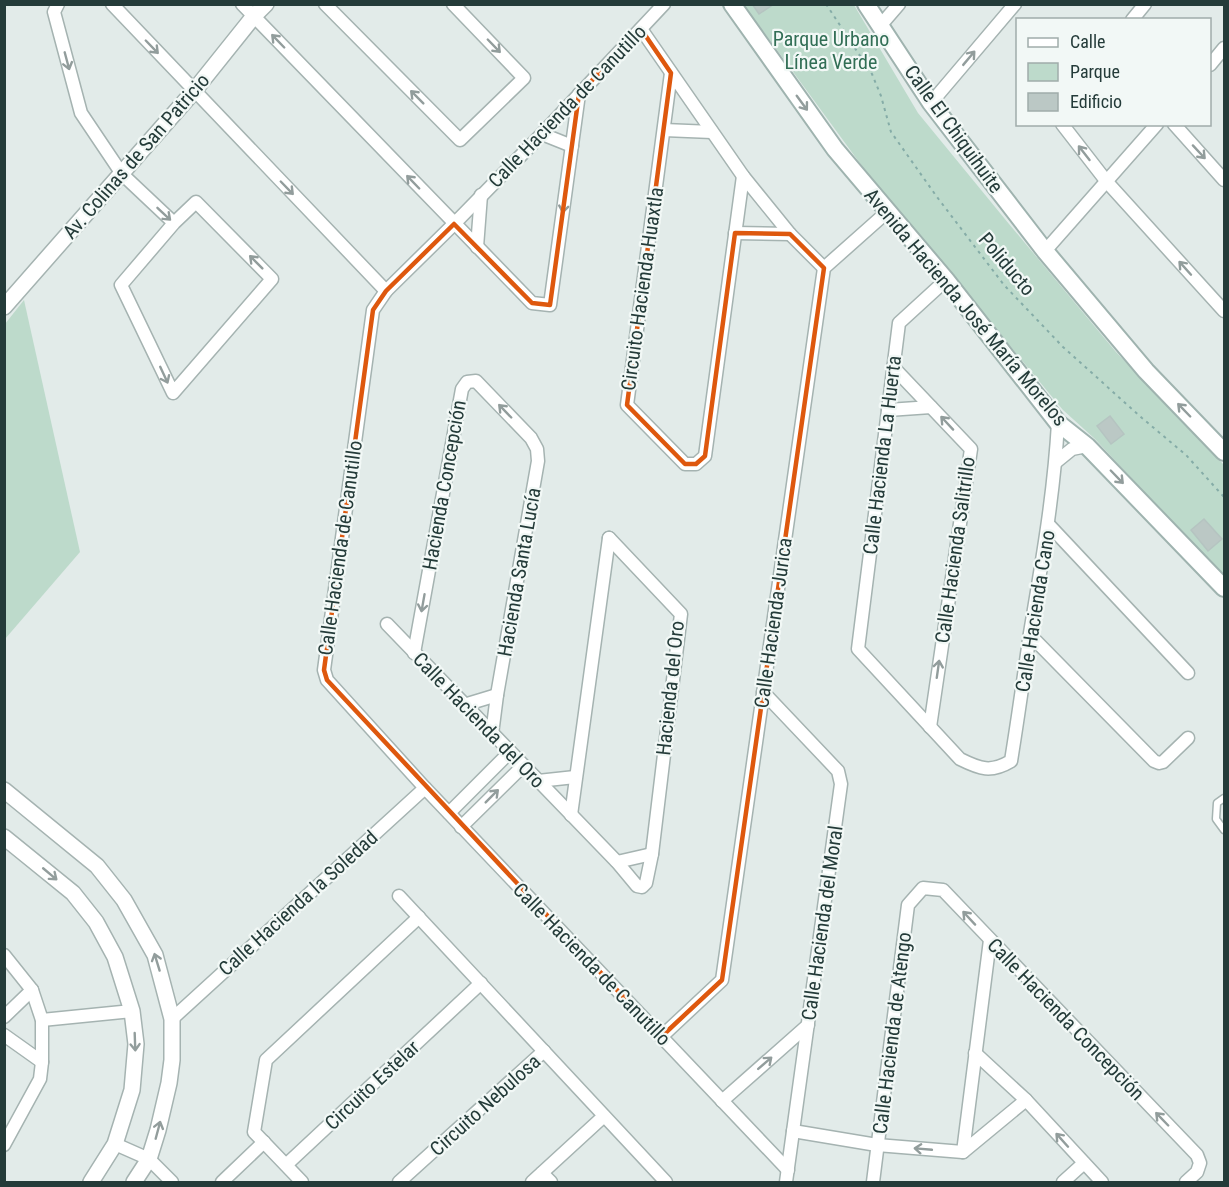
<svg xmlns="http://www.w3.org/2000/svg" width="1229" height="1187" viewBox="0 0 1229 1187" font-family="'Roboto Condensed',sans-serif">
  <rect width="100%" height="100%" fill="#e2ebe9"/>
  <g fill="#bddacb">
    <polygon points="744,5 854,5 918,113 1009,224 1116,352 1224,465 1224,578 1095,439 1063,410 870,177"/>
    <polygon points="24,300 80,552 5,639 5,324"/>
  </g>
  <g fill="#bbc8c5" stroke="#b5c4c1" stroke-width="1.5">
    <polygon points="752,4 774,4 759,14"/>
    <polygon points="1110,416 1124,434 1111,444 1097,426"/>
    <polygon points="1204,519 1222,539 1208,551 1191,530"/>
  </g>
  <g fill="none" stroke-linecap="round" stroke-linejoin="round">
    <g stroke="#a5b3b1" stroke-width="9">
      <polyline id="service" points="1224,798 1217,803 1216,819 1224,830"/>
    </g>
    <g stroke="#a5b3b1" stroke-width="15">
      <g id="minor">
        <polyline points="58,4 54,12 81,113 122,174 174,223 121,285 173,393 272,279 196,202 174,223"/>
        <polyline points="112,4 386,291"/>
        <polyline points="242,4 532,303 550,305 579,94"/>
        <polyline points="325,4 460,140 524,78 453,4"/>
        <polyline points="664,4 542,134 454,224 386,291 373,310 324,670 327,680 425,788 788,1170"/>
        <polyline points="1132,20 1145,4"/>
        <polyline points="880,26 899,4"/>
        <polyline points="641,29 743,176 790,234 824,268"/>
        <polyline points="1210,65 1224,48"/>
        <polyline points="671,73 627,405 685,464 696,464 705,456 743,176"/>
        <polyline points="931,103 1015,4"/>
        <polyline points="1062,124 1107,182 1224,311"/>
        <polyline points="1174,124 1224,180"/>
        <polyline points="664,130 712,132"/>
        <polyline points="542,134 572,146"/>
        <polyline points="735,233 790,234"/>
        <polyline points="477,247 481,195"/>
        <polyline points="1045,251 1157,124"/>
        <path d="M 946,280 L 899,323 L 858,649 L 960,759 C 980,769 991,773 1011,761 C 1018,718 1024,675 1030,633 C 1042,562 1054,494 1058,423"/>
        <polyline points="893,367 971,449 930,727"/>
        <polyline points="888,410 931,407"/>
        <polyline points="1056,462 1072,449 1087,446"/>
        <polyline points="1049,525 1188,673"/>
        <polyline points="387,624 617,862 637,886 642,887 646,883 652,854 681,614 609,538"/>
        <polyline points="1030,635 1154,761 1159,763 1163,762 1188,738"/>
        <polyline points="414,653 462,389 467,382 476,381 531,438 537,449 538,461 497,695 492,734"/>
        <polyline points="763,692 838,771 841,784 786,1182"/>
        <polyline points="464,705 497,695"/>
        <polyline points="538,781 575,777"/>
        <polyline points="449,813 510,752"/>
        <polyline points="571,815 609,538"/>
        <polyline points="461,827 523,766"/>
        <polyline points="617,862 652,854"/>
        <polyline points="399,896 666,1182"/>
        <polyline points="4,955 32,990 42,1020 42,1062 40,1079 4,1145"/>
        <polyline points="4,1017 32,990"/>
        <polyline points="172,1019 425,788"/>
        <polyline points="42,1020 132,1011"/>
        <polyline points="4,1035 42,1062"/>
        <polyline points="661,1037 722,980 824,268 887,212"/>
        <polyline points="975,1053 1026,1100 1102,1182"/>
        <polyline points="722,1101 808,1025"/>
        <polyline points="793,1131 877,1145 963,1152 1026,1100"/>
        <polyline points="115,1144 149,1159 172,1182"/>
        <polyline points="963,1152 990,940"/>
        <polyline points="286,1165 481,983"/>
        <polyline points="542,1173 551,1182"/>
        <polyline points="222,1182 264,1142"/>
        <polyline points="302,1182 254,1132 266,1060 419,917"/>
        <polyline points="399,1182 544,1051"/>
        <polyline points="532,1182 604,1116"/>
        <polyline points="873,1182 908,905 923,888 943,890 1197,1155 1200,1163 1197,1172 1186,1182"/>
        <polyline points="1063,1182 1084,1163"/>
      </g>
    </g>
    <g stroke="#a5b3b1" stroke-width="18">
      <g id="tertiary">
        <polyline points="4,307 194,91 254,16 266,4"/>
        <polyline points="4,790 97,866 124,900 155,955 172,1019 172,1060 169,1083 158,1130 149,1159 134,1182"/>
        <polyline points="4,837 73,893 96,922 115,957 132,1011 136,1044 132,1090 115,1144 91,1182"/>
      </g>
    </g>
    <g stroke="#9fb3af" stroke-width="20">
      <g id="secondary">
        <polyline points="732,4 835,149 946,280 1058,423 1087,446 1224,588"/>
        <polyline points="866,4 931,103 1045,251 1146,371 1224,452"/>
      </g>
    </g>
    <polyline stroke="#85aca7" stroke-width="2" stroke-dasharray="3 4.5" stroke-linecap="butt" points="826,4 872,74 881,96 891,132 937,197 1004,285 1063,347 1142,418 1186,455 1224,497"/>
    <use href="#service" stroke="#fff" stroke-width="6"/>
    <use href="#minor" stroke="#fff" stroke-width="12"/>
    <use href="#tertiary" stroke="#fff" stroke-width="15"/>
    <use href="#secondary" stroke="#fff" stroke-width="16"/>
  </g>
  <defs><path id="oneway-shaft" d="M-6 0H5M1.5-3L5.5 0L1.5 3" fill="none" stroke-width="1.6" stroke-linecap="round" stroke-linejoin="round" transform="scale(1.5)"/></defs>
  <g stroke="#929d9c">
    <use href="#oneway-shaft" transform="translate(278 41) rotate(-134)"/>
    <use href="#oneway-shaft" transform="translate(494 46) rotate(46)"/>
    <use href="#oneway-shaft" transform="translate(152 47) rotate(46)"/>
    <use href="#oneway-shaft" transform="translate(969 58) rotate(-50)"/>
    <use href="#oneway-shaft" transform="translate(67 61) rotate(75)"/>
    <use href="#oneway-shaft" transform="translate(417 97) rotate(-135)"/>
    <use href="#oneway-shaft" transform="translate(802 103) rotate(54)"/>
    <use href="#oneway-shaft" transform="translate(1199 152) rotate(47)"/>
    <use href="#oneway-shaft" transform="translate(1084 153) rotate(-128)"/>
    <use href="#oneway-shaft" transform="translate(413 182) rotate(-134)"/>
    <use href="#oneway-shaft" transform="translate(287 188) rotate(46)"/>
    <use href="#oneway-shaft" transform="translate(564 204) rotate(98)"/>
    <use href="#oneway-shaft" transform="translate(164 214) rotate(43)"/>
    <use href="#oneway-shaft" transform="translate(256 262) rotate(-135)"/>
    <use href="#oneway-shaft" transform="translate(1185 268) rotate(-132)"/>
    <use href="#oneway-shaft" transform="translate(164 375) rotate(65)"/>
    <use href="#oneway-shaft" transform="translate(1184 410) rotate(-134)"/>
    <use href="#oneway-shaft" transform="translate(505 411) rotate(-134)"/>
    <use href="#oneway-shaft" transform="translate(947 423) rotate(-133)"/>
    <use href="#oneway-shaft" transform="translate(1117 477) rotate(46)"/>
    <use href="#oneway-shaft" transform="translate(423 603) rotate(100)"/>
    <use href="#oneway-shaft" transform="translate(938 669) rotate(-82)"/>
    <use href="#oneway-shaft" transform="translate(492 796) rotate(-45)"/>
    <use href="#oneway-shaft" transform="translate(50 874) rotate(40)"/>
    <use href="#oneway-shaft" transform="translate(969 918) rotate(-133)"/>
    <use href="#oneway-shaft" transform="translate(157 962) rotate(-107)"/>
    <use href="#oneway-shaft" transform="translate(135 1042) rotate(88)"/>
    <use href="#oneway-shaft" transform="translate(765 1063) rotate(-41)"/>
    <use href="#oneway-shaft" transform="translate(1162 1119) rotate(-134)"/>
    <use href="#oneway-shaft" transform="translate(158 1130) rotate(-75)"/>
    <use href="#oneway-shaft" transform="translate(1062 1140) rotate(-132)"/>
    <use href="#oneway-shaft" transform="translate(923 1149) rotate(-175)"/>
  </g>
  <path fill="none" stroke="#de580e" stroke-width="4.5" stroke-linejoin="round" d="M 641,29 L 671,73 L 627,405 L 685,464 L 696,464 L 705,456 L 735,233 L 790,234 L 824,268 L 722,980 L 661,1037 L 327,680 L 324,670 L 373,310 L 386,291 L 454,224 L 532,303 L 550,305 L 579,94 Z"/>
  <g text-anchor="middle" stroke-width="4.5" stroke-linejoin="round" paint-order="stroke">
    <g font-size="20" fill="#316e55" stroke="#f2f8f6">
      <text x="831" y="46">Parque Urbano<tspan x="831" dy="23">Línea Verde</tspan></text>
    </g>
    <g font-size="20" fill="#243b39" stroke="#f2f8f6">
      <text transform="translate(567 106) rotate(-46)" y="7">Calle Hacienda de Canutillo</text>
      <text transform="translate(954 129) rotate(54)" y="7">Calle El Chiquihuite</text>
      <text transform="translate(136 156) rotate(-49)" y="7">Av. Colinas de San Patricio</text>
      <text transform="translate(1007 264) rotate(50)" y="7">Poliducto</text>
      <text transform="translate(642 289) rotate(-82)" y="7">Circuito Hacienda Huaxtla</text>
      <text transform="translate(966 307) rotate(50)" y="7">Avenida Hacienda José María Morelos</text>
      <text transform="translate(882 455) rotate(-83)" y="7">Calle Hacienda La Huerta</text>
      <text transform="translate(444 485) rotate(-80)" y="7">Hacienda Concepción</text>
      <text transform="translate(340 548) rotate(-82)" y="7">Calle Hacienda de Canutillo</text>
      <text transform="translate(955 550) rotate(-82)" y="7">Calle Hacienda Salitrillo</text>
      <text transform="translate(519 572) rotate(-80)" y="7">Hacienda Santa Lucía</text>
      <text transform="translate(1035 611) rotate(-81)" y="7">Calle Hacienda Cano</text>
      <text transform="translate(773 623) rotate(-82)" y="7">Calle Hacienda Jurica</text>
      <text transform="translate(670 688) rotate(-84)" y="7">Hacienda del Oro</text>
      <text transform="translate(479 720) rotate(46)" y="7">Calle Hacienda del Oro</text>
      <text transform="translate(298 903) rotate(-42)" y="7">Calle Hacienda la Soledad</text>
      <text transform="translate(822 923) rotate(-82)" y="7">Calle Hacienda del Moral</text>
      <text transform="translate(592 964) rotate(46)" y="7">Calle Hacienda de Canutillo</text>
      <text transform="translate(1066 1019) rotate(46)" y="7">Calle Hacienda Concepción</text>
      <text transform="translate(892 1033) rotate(-83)" y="7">Calle Hacienda de Atengo</text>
      <text transform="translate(372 1085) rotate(-43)" y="7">Circuito Estelar</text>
      <text transform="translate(485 1105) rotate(-42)" y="7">Circuito Nebulosa</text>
    </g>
  </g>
  <rect width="1229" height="1187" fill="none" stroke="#243b39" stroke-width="12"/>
  <rect x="1016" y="18" width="195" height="108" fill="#f2f8f6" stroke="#a0acaa" stroke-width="1.5"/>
  <rect x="1028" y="38" width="30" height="9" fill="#ffffff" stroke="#a0acaa" stroke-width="1.5"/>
  <text x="1070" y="48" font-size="18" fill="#243b39">Calle</text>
  <rect x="1028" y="63" width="30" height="18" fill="#bddacb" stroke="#a0acaa" stroke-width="1.5"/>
  <text x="1070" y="78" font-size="18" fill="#243b39">Parque</text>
  <rect x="1028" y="93" width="30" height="18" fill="#bbc8c5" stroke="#a0acaa" stroke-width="1.5"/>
  <text x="1070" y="108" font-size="18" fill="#243b39">Edificio</text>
</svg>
